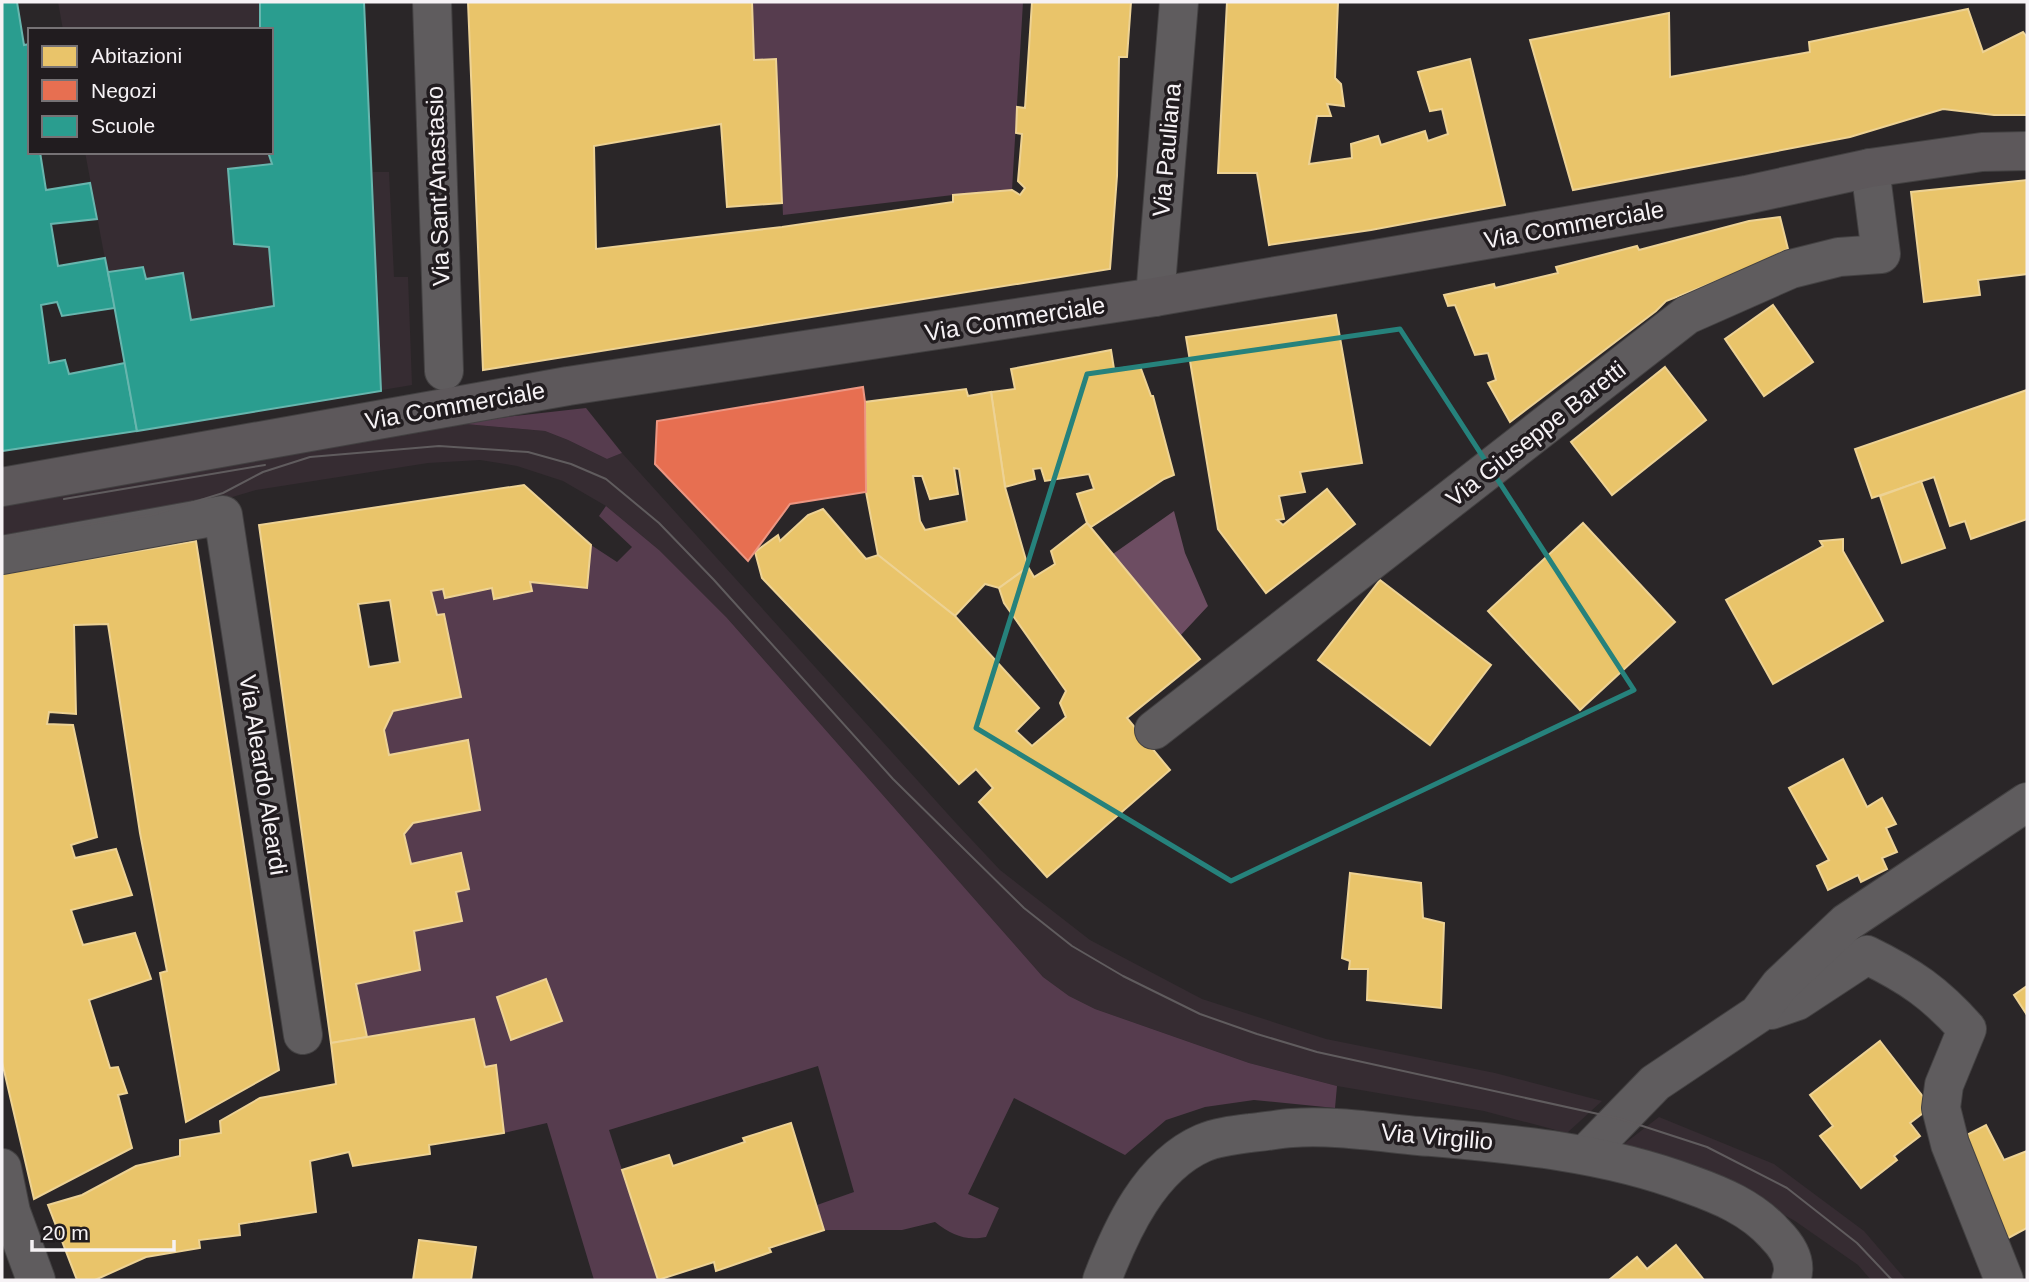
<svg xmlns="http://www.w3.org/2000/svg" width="2029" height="1282" viewBox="0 0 2029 1282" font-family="Arial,sans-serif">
  <rect width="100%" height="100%" fill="#2a2628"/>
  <g fill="#362c32">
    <polygon points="58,2 364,2 373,172 389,172 394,277 408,277 412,385 137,431 85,152 271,152 271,30 63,30"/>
    <polygon points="454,423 545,431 568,440 607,459 622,453 955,822 1000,870 1090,940 1202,999 1326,1039 1495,1073 1602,1101 1567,1133 1484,1111 1337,1086 1249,1063 1095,1009 1069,996 1043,977 727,618 659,550 606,506 563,481 517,466 480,460 428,463 256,490 149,522 2,547 2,499"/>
    <polygon points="1659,1117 1774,1164 1864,1231 1906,1280 1871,1280 1858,1265 1795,1221 1698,1167 1620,1147"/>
  </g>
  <g fill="#563c4e" fill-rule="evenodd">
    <polygon points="752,2 1023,2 1012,190 953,195 783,215 776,59 754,60"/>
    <polygon points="586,408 622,453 607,459 568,440 545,431 454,423"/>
    <path d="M 606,506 L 659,550 L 727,618 L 1043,977 L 1069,996 L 1095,1009 L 1249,1063 L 1337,1086 L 1335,1108 L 1254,1100 L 1205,1107 L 1166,1120 L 1125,1155 L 1014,1098 L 968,1194 L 999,1208 L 986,1237 C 965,1241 952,1235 935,1222 L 902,1230 L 824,1230 L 817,1205 L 854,1192 L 818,1066 L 609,1130 L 658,1280 L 594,1280 L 547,1123 L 504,1133 L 496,1066 L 485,1067 L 474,1020 L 367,1037 L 356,984 L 420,970 L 414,931 L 462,921 L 456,892 L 469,889 L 461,853 L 411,864 L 404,834 L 413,823 L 480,810 L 468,740 L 389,755 L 384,730 L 393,711 L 460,697 L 444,614 L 437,615 L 431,591 L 443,589 L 446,598 L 492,588 L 494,599 L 530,582 L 587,588 L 591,545 L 617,562 L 632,547 L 599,516 ZM 546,980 L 562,1021 L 511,1040 L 497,997 Z"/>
  </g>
  <polygon fill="#6d4d62" points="1174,511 1185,553 1208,606 1180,636 1113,554"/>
  <g fill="#e9c46a" stroke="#edd294" stroke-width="2" fill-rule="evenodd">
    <polygon points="468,2 752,2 754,60 776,59 782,203 727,207 721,124 594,146 596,249 782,227 953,202 953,195 1012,190 1020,195 1025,188 1018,181 1022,134 1016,133 1017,107 1025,108 1032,2 1131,2 1127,57 1119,57 1117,176 1110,269 483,370"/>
    <polygon points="1227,2 1338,2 1335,78 1341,84 1344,106 1327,104 1331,116 1317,116 1309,164 1352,158 1351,144 1378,136 1381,145 1425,131 1428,141 1448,134 1442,109 1430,111 1418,72 1470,59 1505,205 1371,230 1269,245 1257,173 1218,173"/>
    <polygon points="1968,9 1983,52 2023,32 2027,37 2027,115 1994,115 1943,109 1850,137 1573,190 1530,40 1669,13 1670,77 1810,52 1809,42"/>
    <polygon points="2027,180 2027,274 1978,280 1980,295 1924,302 1911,192"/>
    <polygon points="1780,217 1788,249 1750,268 1666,301 1656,311 1510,422 1488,383 1496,380 1488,353 1475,355 1455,305 1448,306 1444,295 1494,284 1495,288 1558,273 1556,267 1637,246 1639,250 1749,221"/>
    <polygon points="1773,305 1813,362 1764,396 1725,339"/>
    <polygon points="1336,315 1362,463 1300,472 1305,492 1279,496 1284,519 1277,520 1283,525 1327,489 1355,524 1266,593 1218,529 1186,337"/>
    <polygon points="1111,350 1114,369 1140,366 1151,396 1153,396 1174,475 1164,479 1091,527 1087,523 1077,494 1094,489 1089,474 1045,481 1041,468 1033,469 1035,479 1005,487 991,392 1015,389 1011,369"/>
    <polygon points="1665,367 1706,420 1612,495 1571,442"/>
    <path d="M 966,389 L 968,396 L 991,392 L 1005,487 L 1028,567 L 999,588 L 985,584 L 955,616 L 878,555 L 866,492 L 865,402 ZM 954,468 L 959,469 L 967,521 L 925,530 L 920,521 L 913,476 L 922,476 L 930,499 L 958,494 Z"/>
    <polygon points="2027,390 2027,519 1971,539 1965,521 1950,526 1934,477 1872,498 1855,449"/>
    <polygon points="1921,481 1945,548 1902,563 1880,496"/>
    <path d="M 524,485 L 591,545 L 587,588 L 530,582 L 532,591 L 494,599 L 492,588 L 445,598 L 443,589 L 431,591 L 437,615 L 444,614 L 461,697 L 393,711 L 384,730 L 389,755 L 468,740 L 480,810 L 413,823 L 404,834 L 411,864 L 461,853 L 469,889 L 456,892 L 462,921 L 414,931 L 420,970 L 356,984 L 367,1037 L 331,1043 L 259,525 ZM 390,600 L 400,662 L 369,667 L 358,604 Z"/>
    <polygon points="823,509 866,559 878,555 955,616 1039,708 1016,731 1032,746 1066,717 1060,703 1066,691 1004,603 999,588 1028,567 1034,577 1055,564 1051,551 1087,523 1200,659 1127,718 1170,770 1047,877 979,802 993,788 976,769 959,784 762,578 755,552 778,535 780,541 808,515"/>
    <polygon points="1583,523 1675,622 1580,710 1488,611"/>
    <polygon points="1843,539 1843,551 1883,621 1773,684 1726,600 1823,546 1820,541"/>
    <polygon points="196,541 279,1070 186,1122 160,973 167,971 140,833 108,624 74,625 76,714 49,712 47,724 73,725 97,837 71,845 75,858 116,849 132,895 71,910 83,945 135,933 151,979 89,1000 110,1068 118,1067 127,1093 118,1095 132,1148 34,1199 2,1062 2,574"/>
    <polygon points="1380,580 1491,665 1430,745 1318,660"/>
    <polygon points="1843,759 1867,807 1882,798 1896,824 1886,828 1897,852 1882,858 1887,869 1861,882 1858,875 1828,890 1817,866 1829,860 1789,788"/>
    <polygon points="1350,873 1421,883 1423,918 1444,923 1441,1008 1367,1000 1368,969 1349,969 1350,961 1342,958"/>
    <polygon points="546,979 562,1021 511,1040 497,997"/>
    <polygon points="2027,986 2027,1015 2014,995"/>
    <polygon points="474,1019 485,1067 496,1065 504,1133 429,1145 430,1154 353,1166 349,1152 310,1161 316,1212 239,1224 240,1235 199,1240 200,1248 146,1257 95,1280 77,1280 48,1205 82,1195 136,1166 180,1156 180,1140 221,1133 220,1121 260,1098 336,1084 331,1043"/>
    <polygon points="1880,1041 1931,1107 1910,1123 1920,1136 1894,1156 1897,1160 1861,1188 1820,1136 1833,1126 1810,1095"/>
    <polygon points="791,1123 824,1230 769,1248 771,1252 716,1271 714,1262 658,1280 622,1170 669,1155 673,1166 745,1142 743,1138"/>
    <polygon points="1986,1125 2004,1160 2027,1151 2027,1228 1999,1243 1957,1140"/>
    <polygon points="419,1240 476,1247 471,1280 413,1280"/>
    <polygon points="1676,1245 1704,1280 1609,1280 1637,1257 1647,1269"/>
  </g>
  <polygon fill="#e76f51" stroke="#ec9682" stroke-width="2" points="863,387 865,402 866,492 790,504 748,561 655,464 657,421"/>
  <g fill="#2a9d8f" stroke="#67b6ae" stroke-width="2">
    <polygon points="2,2 17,2 24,45 30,44 30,152 40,152 46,190 90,183 97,219 51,224 58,266 105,258 115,308 62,316 57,302 41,305 49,363 65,360 69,374 125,363 137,431 2,451"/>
    <polygon points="260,2 364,2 381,391 137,431 108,272 143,267 146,279 183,273 191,320 274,306 269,247 234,244 228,169 272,164 268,152 271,152 271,30 260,30"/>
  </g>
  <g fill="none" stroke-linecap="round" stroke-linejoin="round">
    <g stroke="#434142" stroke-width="40">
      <g id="minor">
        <polyline points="432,2 444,371"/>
        <polyline points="1155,297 1179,2"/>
        <polyline points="2,555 223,515 303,1035"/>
        <polyline points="1154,730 1687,315 1791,269 1839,257 1881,254 1870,168"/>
        <path d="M 1771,1010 L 1797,1001 L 1867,955 C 1910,976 1935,993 1967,1029 L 1944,1085 L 1941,1108 L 1950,1144 L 2004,1280"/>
        <polyline points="1586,1154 1655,1083 1758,1014 1780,985 1846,923 2027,802"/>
        <polyline points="2,1168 11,1212 36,1280"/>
        <path d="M 1102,1280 C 1121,1230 1150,1166 1203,1143 C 1217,1137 1234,1135 1250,1133 C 1263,1132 1278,1129 1292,1128 C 1333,1125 1377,1132 1419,1136 C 1510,1144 1602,1151 1689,1184 C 1720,1195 1752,1208 1775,1234 C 1787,1246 1798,1262 1791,1280"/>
      </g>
    </g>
    <g stroke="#434142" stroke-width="40">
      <polyline id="secondary" points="2,487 568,386 1155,297 1746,195 1870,168 1982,152 2027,151"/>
    </g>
    <use href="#minor" stroke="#5f5c5e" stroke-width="38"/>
    <use href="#secondary" stroke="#5d585b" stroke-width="38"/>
    <g stroke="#605c5e" stroke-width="2">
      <polyline points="64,499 265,465"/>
      <polyline points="2,537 152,515 223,493 263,472 310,457 439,446 528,452 571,464 606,479 659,523 714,580 893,779 1024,908 1072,946 1123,976 1200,1014 1257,1034 1317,1052 1621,1119 1707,1147 1787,1188 1857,1243 1892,1280"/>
    </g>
  </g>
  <path fill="none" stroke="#26827c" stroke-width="5" stroke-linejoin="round" d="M 1400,329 L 1634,690 L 1231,881 L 976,728 L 1087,374 Z"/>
  <g text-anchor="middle" stroke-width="7" stroke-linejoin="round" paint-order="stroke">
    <g font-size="24" fill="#f6f2f5" stroke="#211c1f">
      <text transform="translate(1167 150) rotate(-85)" y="8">Via Pauliana</text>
      <text transform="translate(438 186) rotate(-92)" y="8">Via Sant'Anastasio</text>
      <text transform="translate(1574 225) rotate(-10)" y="8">Via Commerciale</text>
      <text transform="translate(1015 319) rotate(-9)" y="8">Via Commerciale</text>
      <text transform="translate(455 406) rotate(-10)" y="8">Via Commerciale</text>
      <text transform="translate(1536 434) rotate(-38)" y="8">Via Giuseppe Baretti</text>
      <text transform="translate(263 775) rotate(81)" y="8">Via Aleardo Aleardi</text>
      <text transform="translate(1437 1137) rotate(5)" y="8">Via Virgilio</text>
    </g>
  </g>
  <rect width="2029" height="1282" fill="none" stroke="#f6f2f5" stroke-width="7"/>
  <rect x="28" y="28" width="245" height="126" fill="#211c1f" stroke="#767275" stroke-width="2"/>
  <rect x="42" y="46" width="35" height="21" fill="#e9c46a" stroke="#767275" stroke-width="2"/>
  <text x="91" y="63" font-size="21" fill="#f6f2f5">Abitazioni</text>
  <rect x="42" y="80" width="35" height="21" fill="#e76f51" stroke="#767275" stroke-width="2"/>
  <text x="91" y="98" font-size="21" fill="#f6f2f5">Negozi</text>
  <rect x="42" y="116" width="35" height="21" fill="#2a9d8f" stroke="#767275" stroke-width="2"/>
  <text x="91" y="133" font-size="21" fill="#f6f2f5">Scuole</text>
  <path d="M32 1240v10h142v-10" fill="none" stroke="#f6f2f5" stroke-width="3.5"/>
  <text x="42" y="1240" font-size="21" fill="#f6f2f5" stroke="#211c1f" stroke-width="5" paint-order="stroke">20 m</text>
</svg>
